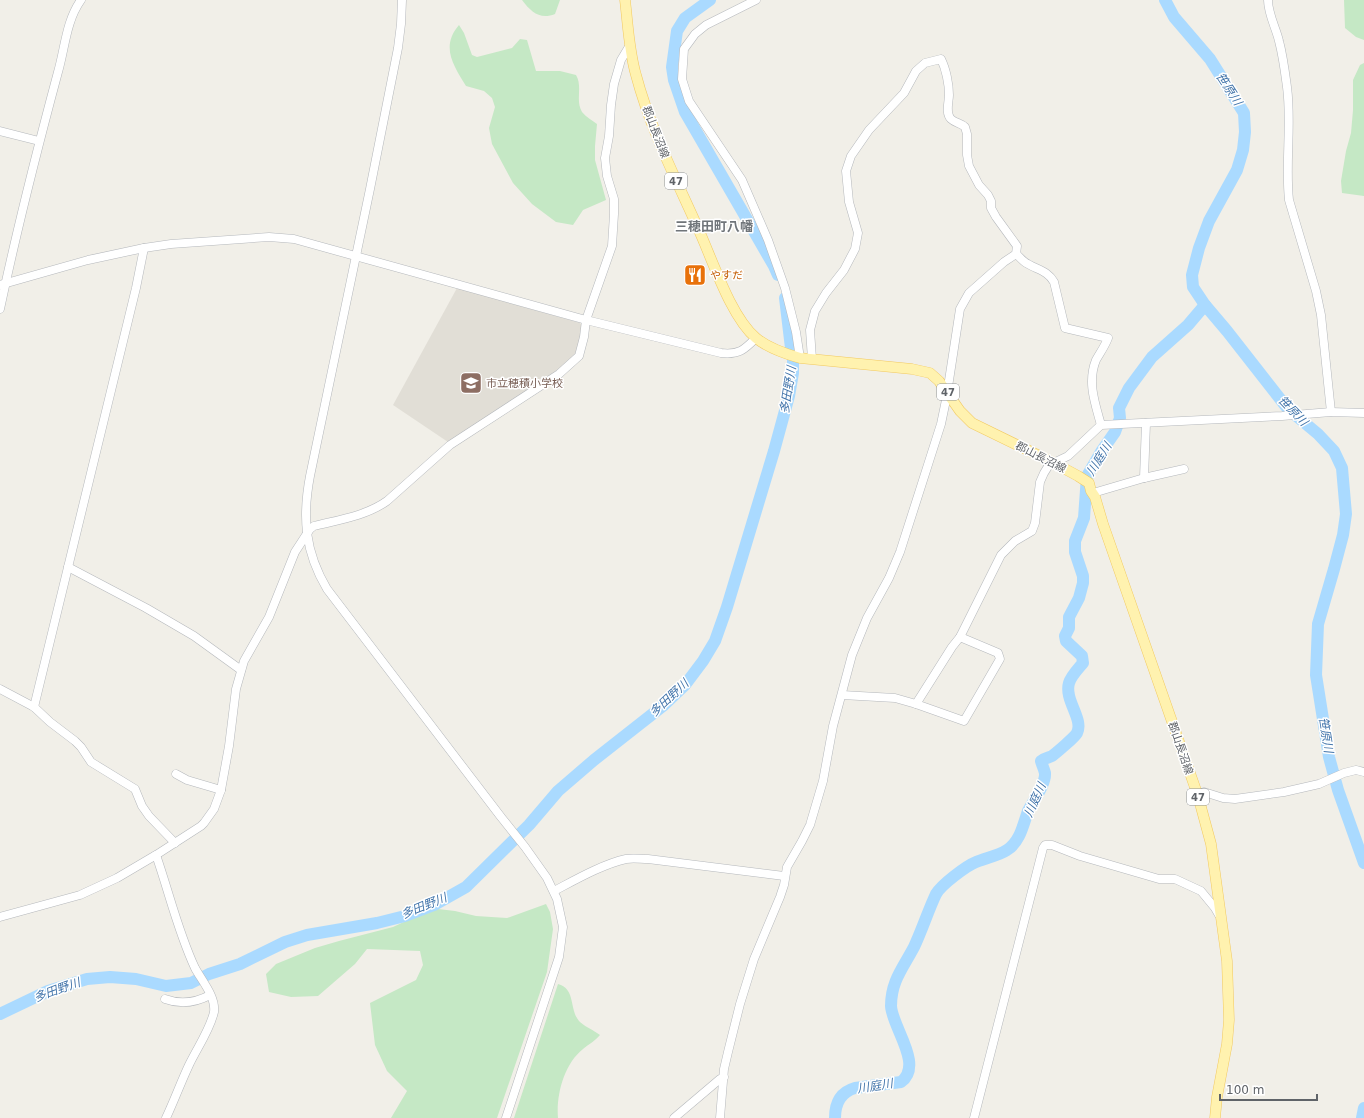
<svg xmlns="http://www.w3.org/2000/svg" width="1364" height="1118" viewBox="0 0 1364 1118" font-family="'DejaVu Sans','Noto Sans JP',sans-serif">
  <rect width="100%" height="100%" fill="#f1efe8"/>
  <polygon fill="#e1ded6" points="457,288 580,323 582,326 579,348 570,362 448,442 393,405"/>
  <g fill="#c5e8c5">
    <path d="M 522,0 L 560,0 L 555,14 C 540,20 531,12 522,0 Z"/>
    <polygon points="1344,0 1364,0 1364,40 1356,37 1345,28"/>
    <path d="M 459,25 L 464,33 L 472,55 L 477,57 L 512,48 L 520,39 L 527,40 L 536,71 L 560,71 L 576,75 C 583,87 575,100 582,112 C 586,117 592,120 597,124 L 595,146 L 595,160 L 606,200 L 583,210 L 573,225 L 556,222 L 532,204 L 513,183 L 492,144 L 489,128 L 495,107 L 492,98 L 484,91 L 466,86 C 454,66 440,47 459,25 Z"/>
    <polygon points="1364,63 1364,196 1342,193 1341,181 1346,151 1351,133 1353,110 1353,80 1360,65"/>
    <polygon points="546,904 550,912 553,929 547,972 497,1118 391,1118 407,1091 387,1071 375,1045 370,1003 416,980 423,965 420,951 367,949 355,964 318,996 291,997 269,992 266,974 276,964 315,948 339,941 393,927 421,914 438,909 455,911 476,916 507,918"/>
    <path d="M 558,984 C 576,989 569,1009 579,1021 C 582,1025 595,1031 600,1035 C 595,1041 589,1044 583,1049 C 564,1064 556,1095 558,1118 L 514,1118 Z"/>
  </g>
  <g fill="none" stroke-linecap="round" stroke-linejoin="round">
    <g stroke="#aadaff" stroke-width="12">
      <polyline points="710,0 685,18 677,31 672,67 674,80 685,112 774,266 778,275"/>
      <polyline points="1165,0 1174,17 1210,59 1244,113 1245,132 1243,150 1237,170 1209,221 1199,248 1192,275 1193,287 1205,305 1227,331 1288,409 1318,434 1334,451 1342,468 1346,514 1343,535 1334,569 1318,624 1316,675 1329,757 1338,790 1364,863"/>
      <polyline points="0,1014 48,991 87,979 110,977 136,979 166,986 191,983 209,974 240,964 285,942 307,935 377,923 405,916 434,905 466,887 529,825 558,791 594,760 664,705 685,685 703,661 715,641 727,607 774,451 789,396 793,373 793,355 791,348 785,298"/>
      <path d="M 835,1118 C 835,1103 841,1092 855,1088 L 901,1082 C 924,1065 892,1027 891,1006 C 891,981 903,968 914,947 C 922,930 928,911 936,894 C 941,885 966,866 976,862 C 985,858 998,856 1007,850 C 1020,842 1023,825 1028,811 C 1033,801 1046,784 1045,773 C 1044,769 1042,765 1041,761 C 1044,758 1048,758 1052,756 C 1056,753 1075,737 1077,733 C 1084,719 1064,700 1069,683 C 1071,676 1078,669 1083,663 L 1082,656 L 1066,641 L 1065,636 L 1069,628 L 1069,617 L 1079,598 L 1083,583 L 1083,576 L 1075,552 L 1075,541 L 1084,518 L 1087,476 L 1101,452 L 1115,432 L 1120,418 L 1119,408 L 1129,388 L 1152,357 L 1188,325 L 1205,305"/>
      <polyline points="1362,1118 1364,1108"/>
    </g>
    <g stroke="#b5b8bc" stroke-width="9">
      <g id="minor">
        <path d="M 402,0 L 401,24 L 398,48 L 370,189 L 310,476 C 302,518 305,552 327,589 L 501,817 L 525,847 L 547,878 L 557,899 L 563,927 L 559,957 L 506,1118"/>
        <polyline points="756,0 706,25 695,34 684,49 682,79 689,101 742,180 768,240 785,288 796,332 800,358"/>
        <path d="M 1268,0 C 1268,14 1276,28 1279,41 C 1283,56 1285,72 1287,87 C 1292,124 1285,163 1289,200 L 1316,291 L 1321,315 L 1331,412"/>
        <polyline points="0,131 39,141"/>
        <path d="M 1016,254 C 1020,257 1023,262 1028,264 C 1038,270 1048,271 1054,282 L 1065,328 L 1108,338 C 1105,346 1100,353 1096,360 C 1087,382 1095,403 1101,425"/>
        <path d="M 0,285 L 88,260 L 144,248 L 171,244 L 269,237 L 294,239 L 586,320 L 721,353 C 739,355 744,350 756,338"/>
        <path d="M 0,309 C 17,229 37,150 58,72 C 65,48 66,21 81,0"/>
        <polyline points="1144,478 1146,423"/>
        <polyline points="1093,493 1144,478 1184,469"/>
        <polyline points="68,567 146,608 194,636 241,670"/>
        <polyline points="0,689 34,707 50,722 75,741 81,747 91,762 135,789 142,806 149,816 175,843"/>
        <polyline points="842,695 895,698 916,704 964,721 1000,659 998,653 960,637"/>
        <polyline points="916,704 952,647 960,637 1001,555 1015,541 1032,531 1035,523 1040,482 1044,473 1049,465 1068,456 1101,425 1282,416 1331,412 1364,413"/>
        <polyline points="34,707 136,288 144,248"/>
        <polyline points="176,774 187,780 221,790"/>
        <polyline points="1198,796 1204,792 1223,798 1235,799 1284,792 1319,784 1344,773 1356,770 1364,772"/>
        <path d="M 156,855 C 169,892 178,932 195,968 C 202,981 216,997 214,1012 C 210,1030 197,1048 189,1065 C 181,1082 174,1101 166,1118"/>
        <path d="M 554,891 C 575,880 603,864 626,859 C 633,858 641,859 648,859 L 784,876"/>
        <path d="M 0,917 L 80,895 L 117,878 L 156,855 L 201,826 L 204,823 L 214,809 L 221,790 L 229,746 L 236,689 L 244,661 L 269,617 L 295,552 L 310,529 L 314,526 C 338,520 366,516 387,501 L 450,445 L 559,374 L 579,356 L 584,337 L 586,320 L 612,246 L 614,214 L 614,199 L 607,176 L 605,158 L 609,136 L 611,105 L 614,84 L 621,60 L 630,45"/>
        <path d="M 165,999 C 181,1005 195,1003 210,995"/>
        <polyline points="674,1118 720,1079 724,1077"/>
        <path d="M 720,1118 L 724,1069 L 728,1052 L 740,1004 L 754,959 L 780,897 L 784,885 L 787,867 L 802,841 L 810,825 L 823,781 L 833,726 L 852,655 L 867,618 L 889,578 L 900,552 L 941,424 L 946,400 L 960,309 L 969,293 L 1004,262 L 1016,254 L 1017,246 L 996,217 L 991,208 L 991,201 L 988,195 L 979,185 L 969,166 L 967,155 L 967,134 L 965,127 C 961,123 955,123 951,119 C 945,113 949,102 949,95 C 949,84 946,69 941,59 L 925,63 L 916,71 L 904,93 L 869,130 L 851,156 L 846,171 L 849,202 L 858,233 L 855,249 L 844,270 L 826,293 L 815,311 L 810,330 L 812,359"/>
        <polyline points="974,1118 1043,848 1045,845 1052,845 1080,856 1159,879 1175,879 1201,891 1215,908 1219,915"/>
      </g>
    </g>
    <g stroke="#f2c960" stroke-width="11">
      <path id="major" d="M 625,0 C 628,25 629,51 636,75 C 650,128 675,177 697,226 C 712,258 730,316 756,338 C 768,348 786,354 800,358 L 912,369 L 930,373 L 939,381 L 960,411 L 972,423 L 1054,463 L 1078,476 L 1089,483 L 1091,491 L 1095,497 L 1103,524 L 1198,796 L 1211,844 L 1227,961 L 1229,1020 L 1227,1044 L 1217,1097 L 1215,1118"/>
    </g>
    <use href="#minor" stroke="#fff" stroke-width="8"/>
    <use href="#major" stroke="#fff2af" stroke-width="10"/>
  </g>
  <defs>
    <g id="restaurant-square" transform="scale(1.15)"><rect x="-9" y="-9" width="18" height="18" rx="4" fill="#e8710a" stroke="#fff"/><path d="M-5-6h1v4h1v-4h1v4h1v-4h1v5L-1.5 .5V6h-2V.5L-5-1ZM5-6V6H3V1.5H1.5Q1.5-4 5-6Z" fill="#fff"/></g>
    <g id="school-square" transform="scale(1.15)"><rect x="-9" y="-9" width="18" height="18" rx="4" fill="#8d6e63" stroke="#fff"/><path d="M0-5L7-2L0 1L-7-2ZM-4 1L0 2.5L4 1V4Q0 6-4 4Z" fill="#fff"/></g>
  </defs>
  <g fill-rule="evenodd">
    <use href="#restaurant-square" x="695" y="275"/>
    <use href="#school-square" x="471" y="383"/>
  </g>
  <g text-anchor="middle" stroke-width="3" stroke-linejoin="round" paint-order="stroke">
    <g fill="#fff" stroke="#8f9295" stroke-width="1">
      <rect x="665" y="173" width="22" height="16" rx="3"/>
      <rect x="937" y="384" width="22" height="16" rx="3"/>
      <rect x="1187" y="789" width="22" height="16" rx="3"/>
    </g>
    <g font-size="10" font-weight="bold" fill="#5f6368">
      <text x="676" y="185">47</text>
      <text x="948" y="396">47</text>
      <text x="1198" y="801">47</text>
    </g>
    <g font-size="11" fill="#5f6368" stroke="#fff">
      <text transform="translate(656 132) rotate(69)" y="4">郡山長沼線</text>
      <text transform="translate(1041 457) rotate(27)" y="4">郡山長沼線</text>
      <text transform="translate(1181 748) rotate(71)" y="4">郡山長沼線</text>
    </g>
    <g font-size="11" fill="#c56008" stroke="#fff" text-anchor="start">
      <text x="710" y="279">やすだ</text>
    </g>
    <g font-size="11" fill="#785e54" stroke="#fff" text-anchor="start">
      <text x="486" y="387">市立穂積小学校</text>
    </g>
    <g font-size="12" font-style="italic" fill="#4174aa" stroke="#fff">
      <text transform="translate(1229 89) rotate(57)" y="4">笹原川</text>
      <text transform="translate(788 390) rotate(-81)" y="4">多田野川</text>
      <text transform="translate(1293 411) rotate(46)" y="4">笹原川</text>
      <text transform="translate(1099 459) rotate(-58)" y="4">川庭川</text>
      <text transform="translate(669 698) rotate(-43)" y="4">多田野川</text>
      <text transform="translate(1326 735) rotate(81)" y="4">笹原川</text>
      <text transform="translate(1035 800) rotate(-66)" y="4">川庭川</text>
      <text transform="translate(424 906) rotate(-22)" y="4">多田野川</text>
      <text transform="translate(57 990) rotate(-20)" y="4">多田野川</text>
      <text transform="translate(875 1086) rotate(-9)" y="4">川庭川</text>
    </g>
    <g font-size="13" font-weight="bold" fill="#70757a" stroke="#fff">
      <text x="714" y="231">三穂田町八幡</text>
    </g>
  </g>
  <path d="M1220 1094v6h97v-6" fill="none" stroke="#5f6368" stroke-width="2"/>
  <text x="1226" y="1094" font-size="12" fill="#5f6368" stroke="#ffffff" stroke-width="3" paint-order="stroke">100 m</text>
</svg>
